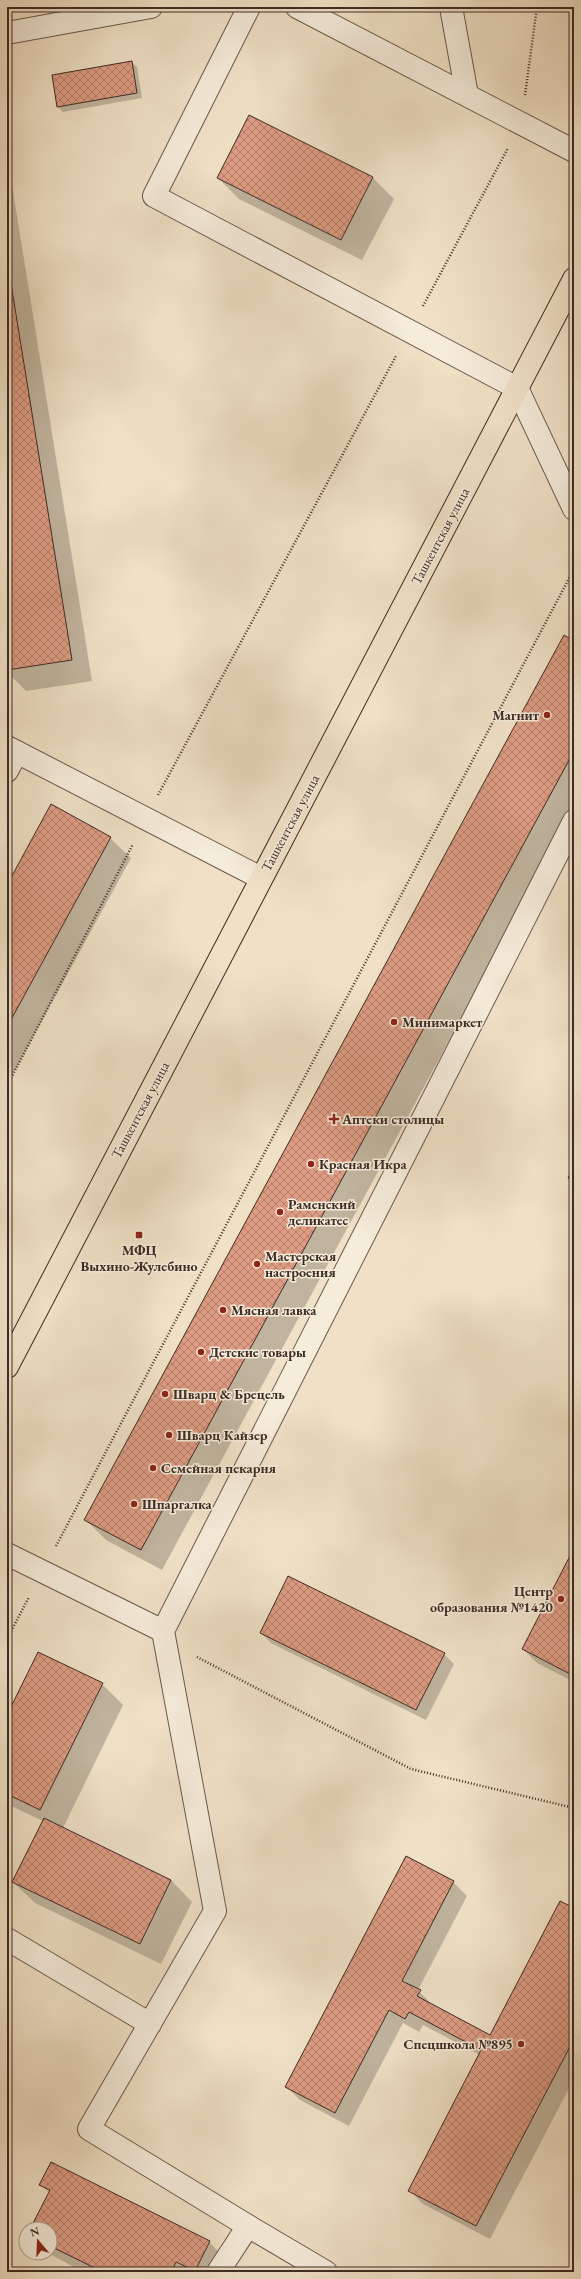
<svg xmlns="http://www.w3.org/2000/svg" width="581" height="2279" viewBox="0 0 581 2279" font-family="'EB Garamond',serif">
  <defs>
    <pattern id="building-cross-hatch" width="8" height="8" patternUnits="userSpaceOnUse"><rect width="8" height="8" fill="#dd9c83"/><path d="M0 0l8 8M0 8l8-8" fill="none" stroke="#b57f6b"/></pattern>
  </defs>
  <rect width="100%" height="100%" fill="#f0e1c6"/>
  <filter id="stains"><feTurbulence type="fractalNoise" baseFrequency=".005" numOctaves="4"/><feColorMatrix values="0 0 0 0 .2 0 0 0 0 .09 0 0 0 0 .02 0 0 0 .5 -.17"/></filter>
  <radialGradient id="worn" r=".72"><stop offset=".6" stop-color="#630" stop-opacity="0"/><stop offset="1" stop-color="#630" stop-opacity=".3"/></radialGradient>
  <g fill="#0003">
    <polygon points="132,62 137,67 142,98 63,112 58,107"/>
    <polygon points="249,116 373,178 394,199 362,260 239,199 218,178"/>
    <polygon points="7,154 92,681 26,691 7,672"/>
    <polygon points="574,642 574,810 162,1570 106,1540 85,1519"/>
    <polygon points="110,838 131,858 7,1085 7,887"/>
    <polygon points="574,1550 574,1682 537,1663 523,1649"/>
    <polygon points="261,1633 444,1654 454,1664 426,1720 271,1643"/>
    <polygon points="102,1684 123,1705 63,1828 171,1880 192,1902 161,1964 35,1903 13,1882 43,1821 7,1804 7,1717"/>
    <polygon points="453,1882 467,1896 418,1990 433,2006 491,2036 574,1909 574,2079 490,2239 423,2204 409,2190 480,2055 423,2025 419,2032 403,2023 349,2126 300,2100 286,2086"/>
    <polygon points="41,2185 209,2242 230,2263 226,2272 83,2272 48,2253 50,2253 50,2229 31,2229 49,2193"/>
  </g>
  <g fill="url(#building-cross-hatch)" stroke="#3e2b24">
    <polygon points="132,61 137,93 57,107 52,75"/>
    <polygon points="249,115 373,177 341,240 217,178"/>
    <polygon points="7,259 72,660 7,670"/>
    <polygon points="564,635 574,641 574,751 141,1550 84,1520"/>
    <polygon points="51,804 111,837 7,1027 7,885"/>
    <polygon points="574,1166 574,1181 568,1178"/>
    <polygon points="574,1548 574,1670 572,1675 522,1649"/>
    <polygon points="288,1576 445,1653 416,1710 260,1633"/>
    <polygon points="38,1652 103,1683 40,1810 7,1794 7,1715"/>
    <polygon points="44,1818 171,1880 140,1944 12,1882"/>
    <polygon points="406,1856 454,1881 402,1981 421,1990 417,1996 490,2035 560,1901 574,1908 574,2039 476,2226 408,2191 481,2050 409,2012 405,2019 389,2010 335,2113 285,2087"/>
    <polygon points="51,2162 210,2241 195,2271 176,2262 171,2272 103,2272 50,2246 50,2229 30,2229 50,2190 39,2185"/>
  </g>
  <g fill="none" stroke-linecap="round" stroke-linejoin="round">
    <g stroke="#6a584c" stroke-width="24">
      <g id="minor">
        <polyline points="249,7 154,196 517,388 574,509"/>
        <polyline points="297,7 574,151"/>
        <polyline points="451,7 467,95"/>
        <polyline points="7,33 151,7"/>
        <polyline points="7,747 261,878"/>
        <polyline points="7,771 17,752"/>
        <polyline points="7,1554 163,1631"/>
        <polyline points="7,1939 150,2024"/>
        <polyline points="248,2226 326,2272"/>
        <polyline points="218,2272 248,2226 89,2129 215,1911 163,1631 574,821"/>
      </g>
    </g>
    <g stroke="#3e2b24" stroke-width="24">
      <polyline id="major" points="7,1367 574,279"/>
    </g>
    <g stroke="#3e2b24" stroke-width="2.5" stroke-dasharray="1 2" stroke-linecap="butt">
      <polyline points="525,95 537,7"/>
      <polyline points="423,306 508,148"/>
      <polyline points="158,795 396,356"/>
      <polyline points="7,1086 133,844"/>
      <polyline points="56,1546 574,569"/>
      <polyline points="7,1639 29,1597"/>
      <polyline points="197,1657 411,1769 574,1808"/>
    </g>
    <use href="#minor" stroke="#f5ecda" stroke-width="22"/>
    <use href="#major" stroke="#f0e1c6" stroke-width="22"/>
  </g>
  <g fill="#8f2418" stroke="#f5ecda" stroke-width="1.5">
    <circle cx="547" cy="715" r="4"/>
    <circle cx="394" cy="1022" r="4"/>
    <path d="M332 1113h4v4h4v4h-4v4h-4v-4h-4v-4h4z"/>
    <circle cx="311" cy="1164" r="4"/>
    <circle cx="280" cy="1212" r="4"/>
    <rect x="135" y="1231" width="8" height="8" rx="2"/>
    <circle cx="257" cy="1264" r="4"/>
    <circle cx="223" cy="1310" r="4"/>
    <circle cx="201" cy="1352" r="4"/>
    <circle cx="165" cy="1394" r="4"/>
    <circle cx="169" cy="1435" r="4"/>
    <circle cx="153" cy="1468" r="4"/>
    <circle cx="134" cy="1504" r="4"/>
    <circle cx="561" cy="1599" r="4"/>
    <circle cx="521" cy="2044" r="4"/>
  </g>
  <g text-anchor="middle" stroke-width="3" stroke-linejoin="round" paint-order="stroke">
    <g font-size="14" fill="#3e2b24" stroke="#f5ecda">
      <text transform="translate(440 536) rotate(-62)" y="5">Ташкентская улица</text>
      <text transform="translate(290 823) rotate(-62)" y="5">Ташкентская улица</text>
      <text transform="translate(140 1110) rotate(-62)" y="5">Ташкентская улица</text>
    </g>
    <g font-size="14" font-weight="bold" fill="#3e2b24" stroke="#f5ecda" text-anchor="start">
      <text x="539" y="720" text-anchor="end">Магнит</text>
      <text x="402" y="1027">Минимаркет</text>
      <text x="342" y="1124">Аптеки столицы</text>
      <text x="319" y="1169">Красная Икра</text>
      <text x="288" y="1209">Раменский<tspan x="288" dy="16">деликатес</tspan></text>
      <text x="139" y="1255" text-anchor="middle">МФЦ<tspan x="139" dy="16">Выхино-Жулебино</tspan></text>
      <text x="265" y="1261">Мастерская<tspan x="265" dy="16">настроения</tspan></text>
      <text x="231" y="1315">Мясная лавка</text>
      <text x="209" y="1357">Детские товары</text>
      <text x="173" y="1399">Шварц &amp; Брецель</text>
      <text x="177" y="1440">Шварц Кайзер</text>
      <text x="161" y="1473">Семейная пекарня</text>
      <text x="142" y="1509">Шпаргалка</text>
      <text x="553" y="1596" text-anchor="end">Центр<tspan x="553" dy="16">образования №1420</tspan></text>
      <text x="513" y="2049" text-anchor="end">Спецшкола №895</text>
    </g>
  </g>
  <rect width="581" height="2279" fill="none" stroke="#f0e1c6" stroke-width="24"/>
  <rect x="8" y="8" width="565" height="2263" fill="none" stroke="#3e2b24" stroke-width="2"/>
  <rect x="12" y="12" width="557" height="2255" fill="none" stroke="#3e2b24"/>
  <g transform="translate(38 2241) rotate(341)"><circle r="19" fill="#f5ecda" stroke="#ac9f91"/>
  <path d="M0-3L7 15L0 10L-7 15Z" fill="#8f2418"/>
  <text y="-6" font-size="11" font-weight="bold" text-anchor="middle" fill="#3e2b24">N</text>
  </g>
  <rect width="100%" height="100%" filter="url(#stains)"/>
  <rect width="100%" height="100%" fill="url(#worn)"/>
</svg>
